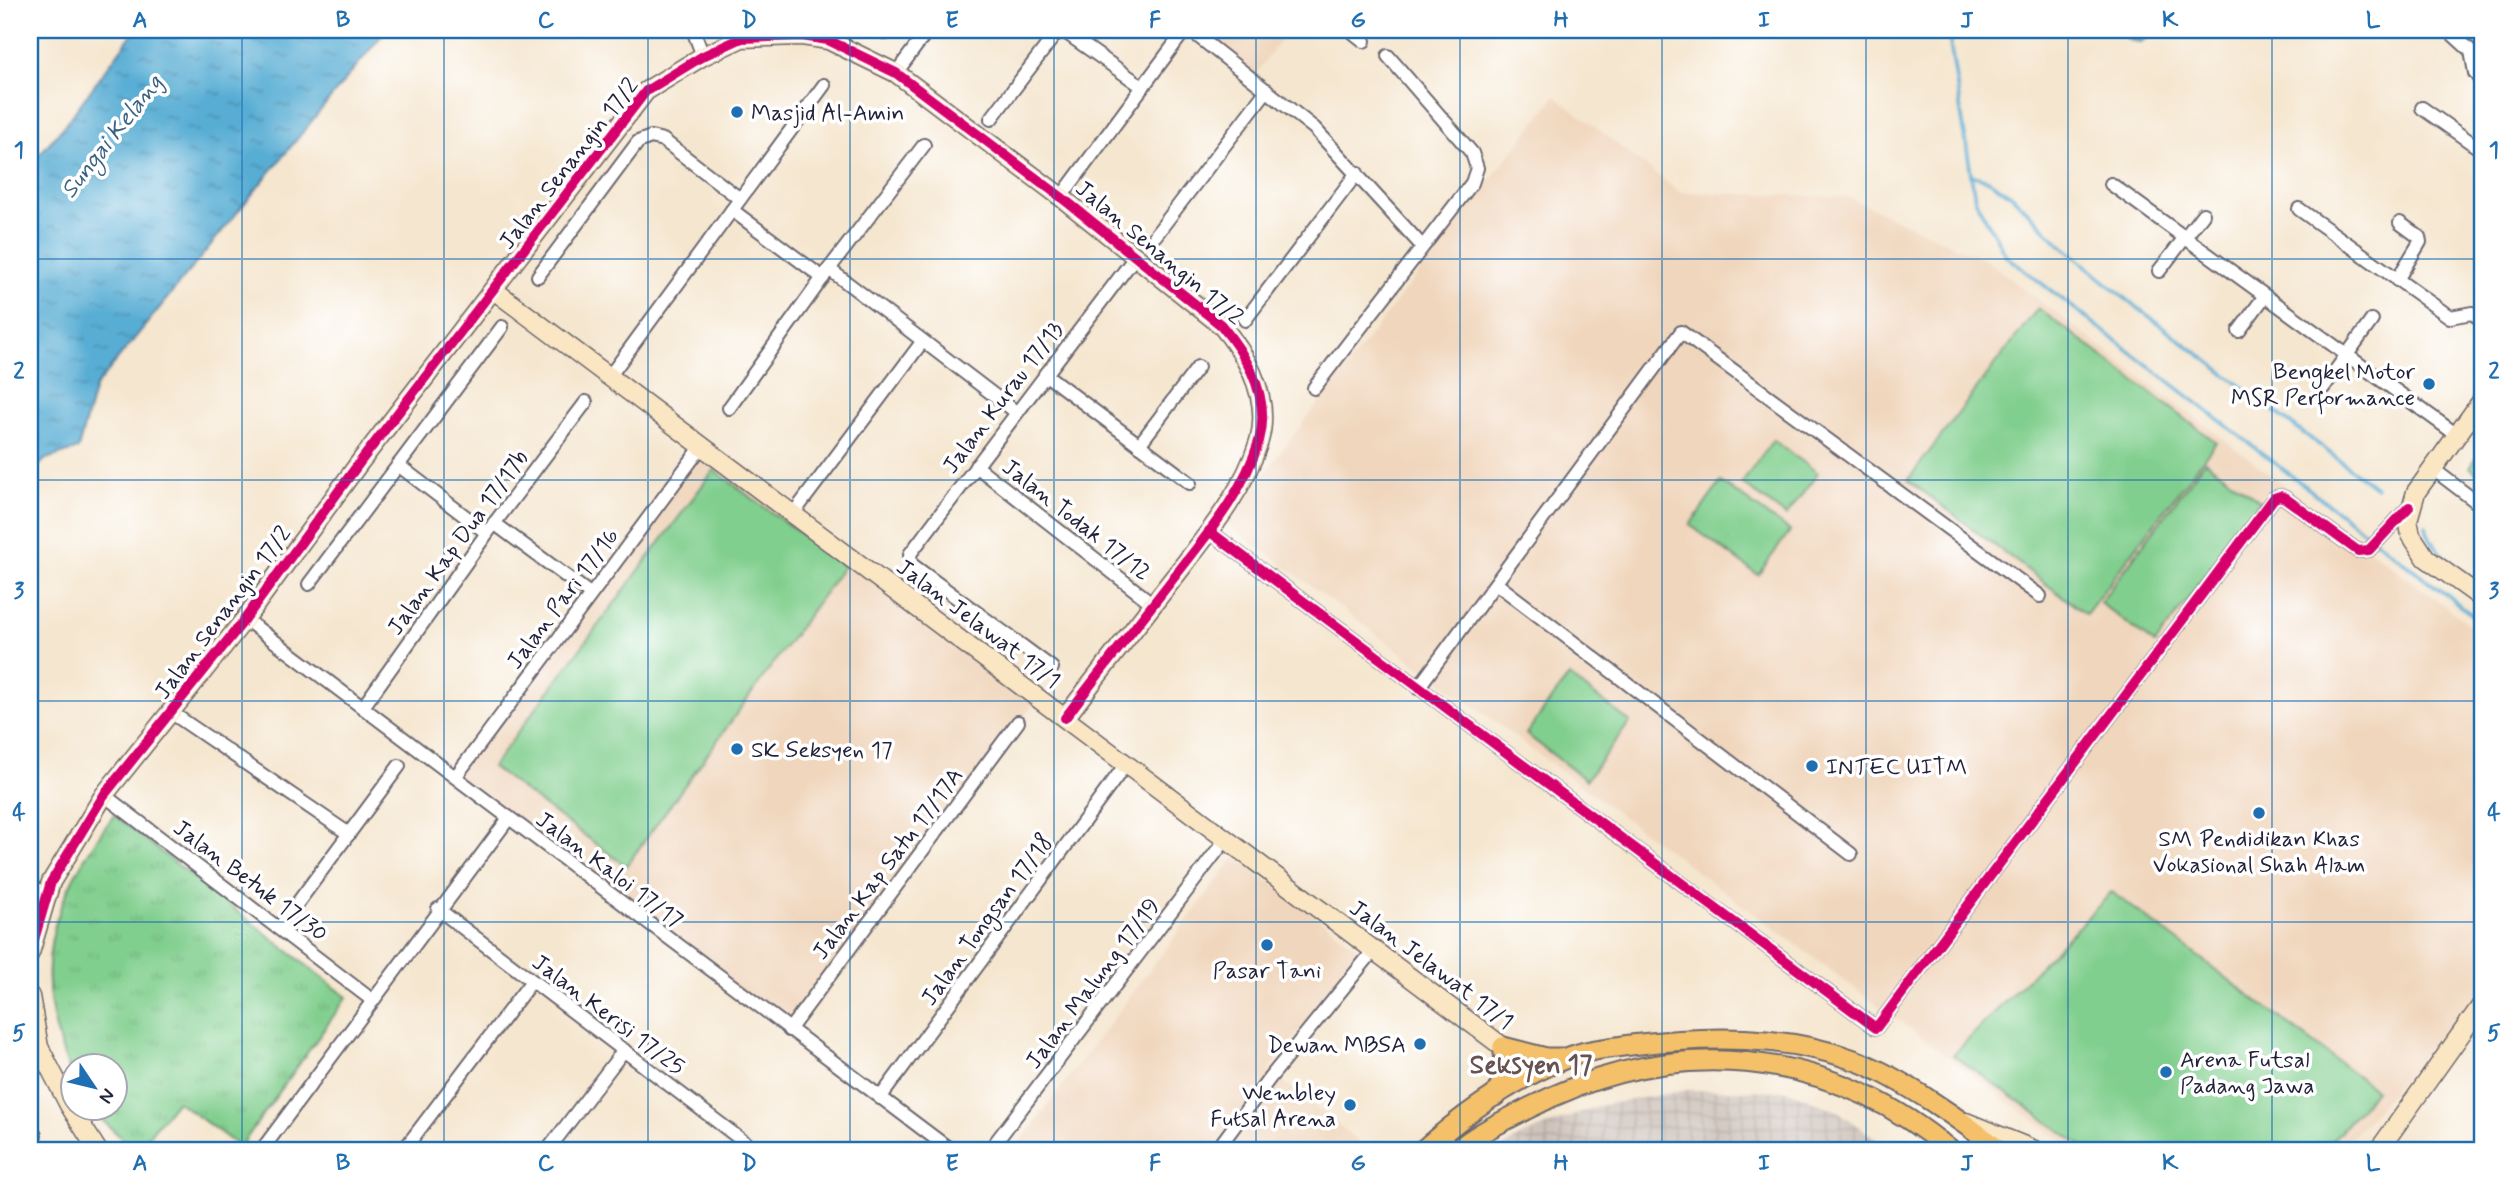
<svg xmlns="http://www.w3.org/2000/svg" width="2513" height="1181" viewBox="0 0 2513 1181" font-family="Mynerve,sans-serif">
  <defs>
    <pattern id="industrial-grid" width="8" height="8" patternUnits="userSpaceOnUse" patternTransform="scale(1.75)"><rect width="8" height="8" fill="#cec2b9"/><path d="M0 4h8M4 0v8" fill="none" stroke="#b1a6a0"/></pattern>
    <pattern id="park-tufts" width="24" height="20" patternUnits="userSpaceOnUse" patternTransform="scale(1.75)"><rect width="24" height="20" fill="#81cf8e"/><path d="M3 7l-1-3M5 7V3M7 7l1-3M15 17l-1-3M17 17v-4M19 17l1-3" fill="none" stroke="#6fb17b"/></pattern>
    <pattern id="water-ripples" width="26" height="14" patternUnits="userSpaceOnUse" patternTransform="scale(1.75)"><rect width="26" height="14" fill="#58add4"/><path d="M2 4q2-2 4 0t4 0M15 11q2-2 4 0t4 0" fill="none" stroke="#488cad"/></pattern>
  </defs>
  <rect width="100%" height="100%" fill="#fff"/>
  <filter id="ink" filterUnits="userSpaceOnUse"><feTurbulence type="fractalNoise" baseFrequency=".0143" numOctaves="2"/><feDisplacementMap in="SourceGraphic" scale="14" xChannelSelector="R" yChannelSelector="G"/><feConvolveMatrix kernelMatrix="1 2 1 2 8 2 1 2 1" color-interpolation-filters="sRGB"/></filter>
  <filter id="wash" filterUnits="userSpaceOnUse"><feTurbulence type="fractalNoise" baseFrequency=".00686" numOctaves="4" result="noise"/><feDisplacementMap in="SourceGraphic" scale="28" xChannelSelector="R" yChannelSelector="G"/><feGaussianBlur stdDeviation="1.57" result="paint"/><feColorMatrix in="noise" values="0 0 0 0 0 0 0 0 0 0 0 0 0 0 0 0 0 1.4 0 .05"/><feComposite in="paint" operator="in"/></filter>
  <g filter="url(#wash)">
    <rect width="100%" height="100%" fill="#f5e6cf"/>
    <g fill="#f0d6bc">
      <polygon points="1218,30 1287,30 1256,74 1211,39"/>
      <polygon points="1555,96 1679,192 1848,197 1987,261 2483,635 2483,992 2339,1151 2075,1151 1226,523"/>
      <polygon points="702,446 1038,698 789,1030 456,776"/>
      <polygon points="1236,856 1362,951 1269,1070 1370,1151 1013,1151"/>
    </g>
    <polygon fill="url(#industrial-grid)" points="1688,1090 1788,1091 1838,1111 1892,1151 1498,1151 1521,1136 1598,1106"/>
    <g fill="#81cf8e" stroke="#527864" stroke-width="2">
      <polygon points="2038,308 2216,442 2086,614 1908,480"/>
      <polygon points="1773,440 1818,473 1786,516 1742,483"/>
      <polygon points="2483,448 2483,478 2470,467"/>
      <polygon points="2205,461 2260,501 2155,644 2100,603"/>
      <polygon points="714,470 844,566 626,866 492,767"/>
      <polygon points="1721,482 1790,531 1758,575 1690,525"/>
      <polygon points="1569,676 1630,722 1586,780 1526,734"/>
      <polygon points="2112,892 2376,1090 2323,1151 2089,1151 1953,1055"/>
    </g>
    <path fill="url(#park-tufts)" stroke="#527864" stroke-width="2" d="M 114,815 L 347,997 L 240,1147 L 177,1101 L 136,1151 L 89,1108 L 116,1108 L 116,1066 L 74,1066 L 73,1079 C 28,973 47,905 114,815 Z"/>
    <g fill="url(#water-ripples)" stroke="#3d6888" stroke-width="2">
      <polygon points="135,30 386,30 95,387 78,449 46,459 30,474 30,165 65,125"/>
      <polygon points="2119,30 2161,30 2140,42 2129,40"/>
    </g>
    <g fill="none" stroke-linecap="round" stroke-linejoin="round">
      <g stroke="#58add4" stroke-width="3.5">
        <polyline points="1948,30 1975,199 2006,256 2483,623"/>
        <polyline points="1971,175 1988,180 2012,196 2060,244 2121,295 2376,488"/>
        <path d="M 2426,525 C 2429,553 2462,570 2483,586"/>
      </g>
    </g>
  </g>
  <g filter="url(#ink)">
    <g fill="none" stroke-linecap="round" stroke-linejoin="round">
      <g stroke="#6c676f" stroke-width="16">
        <g id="street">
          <polyline points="693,30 703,56"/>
          <polyline points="882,30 886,33"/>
          <polyline points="1190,30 1314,128 1422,246"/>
          <polyline points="1350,30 1364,41"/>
          <polyline points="2448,30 2471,51 2475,73 2483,83"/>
          <polyline points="896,73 928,30"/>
          <polyline points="2422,108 2483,151"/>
          <polyline points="991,119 1057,32 1065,32 1143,87"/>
          <polyline points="2111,184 2457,435"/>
          <polyline points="1061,197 1185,30"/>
          <polyline points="2299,209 2450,317 2472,313 2483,321"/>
          <polyline points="732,210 823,278"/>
          <polyline points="1155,236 1267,90"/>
          <polyline points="829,269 1016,412"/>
          <polyline points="2159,271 2203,214"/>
          <polyline points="538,276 638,142 651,137 663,140 740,199"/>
          <polyline points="2397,280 2420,242 2419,237 2400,223"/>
          <polyline points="1245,320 1357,173"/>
          <polyline points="2239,331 2264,297"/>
          <polyline points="1045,374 1190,483"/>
          <polyline points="609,377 824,85"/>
          <polyline points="1314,388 1472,183 1477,168 1472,153 1388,56"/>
          <polyline points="2323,388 2372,320"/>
          <polyline points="729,408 829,269 924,145"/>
          <polyline points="1139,445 1198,367"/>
          <polyline points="398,465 487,533"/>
          <polyline points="976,466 1153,604"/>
          <polyline points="2433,469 2483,507"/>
          <polyline points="793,514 922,342"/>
          <polyline points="494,523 590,594"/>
          <polyline points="1209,531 1876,1028 2274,498 2280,496 2285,498 2358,551 2369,550 2409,507"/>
          <polyline points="309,584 502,327"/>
          <polyline points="1497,584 1851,854"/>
          <polyline points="245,619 952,1151"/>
          <polyline points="1052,668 911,564 910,554 1135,257"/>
          <polyline points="1418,688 1681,332 2040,596"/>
          <polyline points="363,707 487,533 586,402"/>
          <polyline points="172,713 349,834"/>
          <polyline points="456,776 702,446"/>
          <polyline points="104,795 372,1000"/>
          <polyline points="30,886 47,894"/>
          <polyline points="438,909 756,1151"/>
          <polyline points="279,928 399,766"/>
          <polyline points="789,1030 1018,722"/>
          <polyline points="880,1098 1126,764"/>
          <polyline points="30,1135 35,1135"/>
          <polyline points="261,1151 509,818"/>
          <polyline points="403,1151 531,982"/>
          <polyline points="547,1151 624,1050"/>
          <polyline points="989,1151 1226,839"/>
          <polyline points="1216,1151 1269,1079 1374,950"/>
        </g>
      </g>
      <g stroke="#6c676f" stroke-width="21">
        <g id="secondary">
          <polyline points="495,291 1503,1047 1530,1075"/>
          <polyline points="2483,399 2416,492 2408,520 2411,535 2426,558 2483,599"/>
          <path d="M 30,953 L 51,882 L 104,795 L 245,619 L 360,462 L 646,91 L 703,56 L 742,38 L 802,36 L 828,40 L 896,73 L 1061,197 L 1221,325 C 1247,356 1271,398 1259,441 C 1243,494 1205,537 1172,580 C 1136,626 1100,672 1065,718"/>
          <polyline points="30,996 39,1047 69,1105 98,1151"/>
          <polyline points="1966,1122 2037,1151"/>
          <polyline points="2378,1151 2483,1003"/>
        </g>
      </g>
      <g stroke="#6c676f" stroke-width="23">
        <g id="primary">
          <polyline points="1503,1047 1546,1058 1563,1058"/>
          <polyline points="1495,1096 1507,1071 1503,1047"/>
          <path d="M 1422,1151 C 1464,1114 1512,1080 1564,1059 C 1584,1050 1609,1048 1631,1045 C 1706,1036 1785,1034 1857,1061 C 1901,1078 1963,1121 2000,1151"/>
          <path d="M 1456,1151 C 1477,1133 1504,1121 1529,1108 C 1671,1034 1827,1046 1951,1151"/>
        </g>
      </g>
      <use href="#street" stroke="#fff" stroke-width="12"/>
      <use href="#secondary" stroke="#fbe6c3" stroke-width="18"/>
      <use href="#primary" stroke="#f4c16a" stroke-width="19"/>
      <g stroke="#fff" stroke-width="15">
        <g id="cycleway">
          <polyline points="1209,531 1876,1028 2274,498 2280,496 2285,498 2358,551 2369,550 2409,507"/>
          <path d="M 30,953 L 51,882 L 104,795 L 245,619 L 360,462 L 646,91 L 703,56 L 742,38 L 802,36 L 828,40 L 896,73 L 1061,197 L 1221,325 C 1247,356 1271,398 1259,441 C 1243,494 1205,537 1172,580 C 1136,626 1100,672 1065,718"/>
        </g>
      </g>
      <use href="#cycleway" stroke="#d6006c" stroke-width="10"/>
    </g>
  </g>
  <path fill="none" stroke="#1f6fb2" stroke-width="2" stroke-opacity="0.55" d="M 242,30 L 242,1151M 444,30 L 444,1151M 648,30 L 648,1151M 850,30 L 850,1151M 1054,30 L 1054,1151M 1256,30 L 1256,1151M 1460,30 L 1460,1151M 1662,30 L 1662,1151M 1866,30 L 1866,1151M 2068,30 L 2068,1151M 2272,30 L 2272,1151M 30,259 L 2483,259M 30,480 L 2483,480M 30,701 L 2483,701M 30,922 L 2483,922"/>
  <g fill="#1f6fb2" stroke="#fff" stroke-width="2.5">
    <circle cx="737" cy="112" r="7"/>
    <circle cx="2429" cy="384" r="7"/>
    <circle cx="737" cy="749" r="7"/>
    <circle cx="1812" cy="766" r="7"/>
    <circle cx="2259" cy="813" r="7"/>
    <circle cx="1267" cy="945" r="7"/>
    <circle cx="1420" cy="1044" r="7"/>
    <circle cx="2166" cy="1072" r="7"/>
    <circle cx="1350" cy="1105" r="7"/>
  </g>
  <g text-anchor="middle" stroke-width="7" stroke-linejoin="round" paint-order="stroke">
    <g font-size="23" fill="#22223b" stroke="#fff" text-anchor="start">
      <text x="751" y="120">Masjid Al-Amin</text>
      <text x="2415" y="379" text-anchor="end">Bengkel Motor<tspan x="2415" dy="26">MSR Performance</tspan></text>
      <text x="751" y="757">SK Seksyen 17</text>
      <text x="1826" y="774">INTEC UITM</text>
      <text x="2259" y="846" text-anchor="middle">SM Pendidikan Khas<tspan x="2259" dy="26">Vokasional Shah Alam</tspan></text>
      <text x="1267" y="978" text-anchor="middle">Pasar Tani</text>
      <text x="1406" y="1052" text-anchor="end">Dewan MBSA</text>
      <text x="2180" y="1067">Arena Futsal<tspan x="2180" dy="26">Padang Jawa</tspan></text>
      <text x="1336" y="1100" text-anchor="end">Wembley<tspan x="1336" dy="26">Futsal Arena</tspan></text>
    </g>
    <g font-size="23" fill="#22223b" stroke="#fff">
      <text transform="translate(568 163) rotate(-52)" y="8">Jalan Senangin 17/2</text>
      <text transform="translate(1160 252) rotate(40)" y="8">Jalan Senangin 17/2</text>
      <text transform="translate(1002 397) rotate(-53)" y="8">Jalan Kurau 17/13</text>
      <text transform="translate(1077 519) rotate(38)" y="8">Jalan Todak 17/12</text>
      <text transform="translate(457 542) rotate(-54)" y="8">Jalan Kap Dua 17/17b</text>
      <text transform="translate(562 598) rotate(-53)" y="8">Jalan Pari 17/16</text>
      <text transform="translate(222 612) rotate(-53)" y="8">Jalan Senangin 17/2</text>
      <text transform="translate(979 623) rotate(37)" y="8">Jalan Jelawat 17/1</text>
      <text transform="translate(887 863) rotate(-53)" y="8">Jalan Kap Satu 17/17A</text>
      <text transform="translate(610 869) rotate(37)" y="8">Jalan Kaloi 17/17</text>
      <text transform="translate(251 880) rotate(37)" y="8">Jalan Betuk 17/30</text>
      <text transform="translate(986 919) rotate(-54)" y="8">Jalan Tongsan 17/18</text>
      <text transform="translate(1432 964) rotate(37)" y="8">Jalan Jelawat 17/1</text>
      <text transform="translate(1092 983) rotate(-53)" y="8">Jalan Malung 17/19</text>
      <text transform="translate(609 1014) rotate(37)" y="8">Jalan Kerisi 17/25</text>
    </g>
    <g font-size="24" font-style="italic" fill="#3a6180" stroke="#fff">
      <text transform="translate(111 136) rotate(-52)" y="8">Sungai Kelang</text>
    </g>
    <g font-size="26" font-weight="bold" fill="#665250" stroke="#fff">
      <text x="1531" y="1073">Seksyen 17</text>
    </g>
  </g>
  <rect width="2513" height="1181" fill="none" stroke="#fff" stroke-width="77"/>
  <g transform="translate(94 1087) rotate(125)"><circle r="33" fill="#ffffff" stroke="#a7a7b1" stroke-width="2"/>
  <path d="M0-5L12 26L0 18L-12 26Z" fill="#1f6fb2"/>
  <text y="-10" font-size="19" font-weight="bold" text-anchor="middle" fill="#22223b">N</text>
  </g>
  <rect x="38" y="38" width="2436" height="1104" fill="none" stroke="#1f6fb2" stroke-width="2.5"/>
  <g font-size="23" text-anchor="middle" font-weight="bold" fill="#1f6fb2">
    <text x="140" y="27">A</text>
    <text x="343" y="27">B</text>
    <text x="546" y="27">C</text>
    <text x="749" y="27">D</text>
    <text x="952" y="27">E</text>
    <text x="1155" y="27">F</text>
    <text x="1358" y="27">G</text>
    <text x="1561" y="27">H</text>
    <text x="1764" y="27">I</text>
    <text x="1967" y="27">J</text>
    <text x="2170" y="27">K</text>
    <text x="2373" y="27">L</text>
    <text x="19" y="157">1</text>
    <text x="2494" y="157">1</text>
    <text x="19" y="378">2</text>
    <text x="2494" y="378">2</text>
    <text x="19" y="598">3</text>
    <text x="2494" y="598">3</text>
    <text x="19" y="819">4</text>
    <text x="2494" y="819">4</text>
    <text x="19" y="1040">5</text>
    <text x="2494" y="1040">5</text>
    <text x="140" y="1170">A</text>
    <text x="343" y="1170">B</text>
    <text x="546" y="1170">C</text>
    <text x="749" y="1170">D</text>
    <text x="952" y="1170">E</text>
    <text x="1155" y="1170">F</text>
    <text x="1358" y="1170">G</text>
    <text x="1561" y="1170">H</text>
    <text x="1764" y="1170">I</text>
    <text x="1967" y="1170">J</text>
    <text x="2170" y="1170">K</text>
    <text x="2373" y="1170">L</text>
  </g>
</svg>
